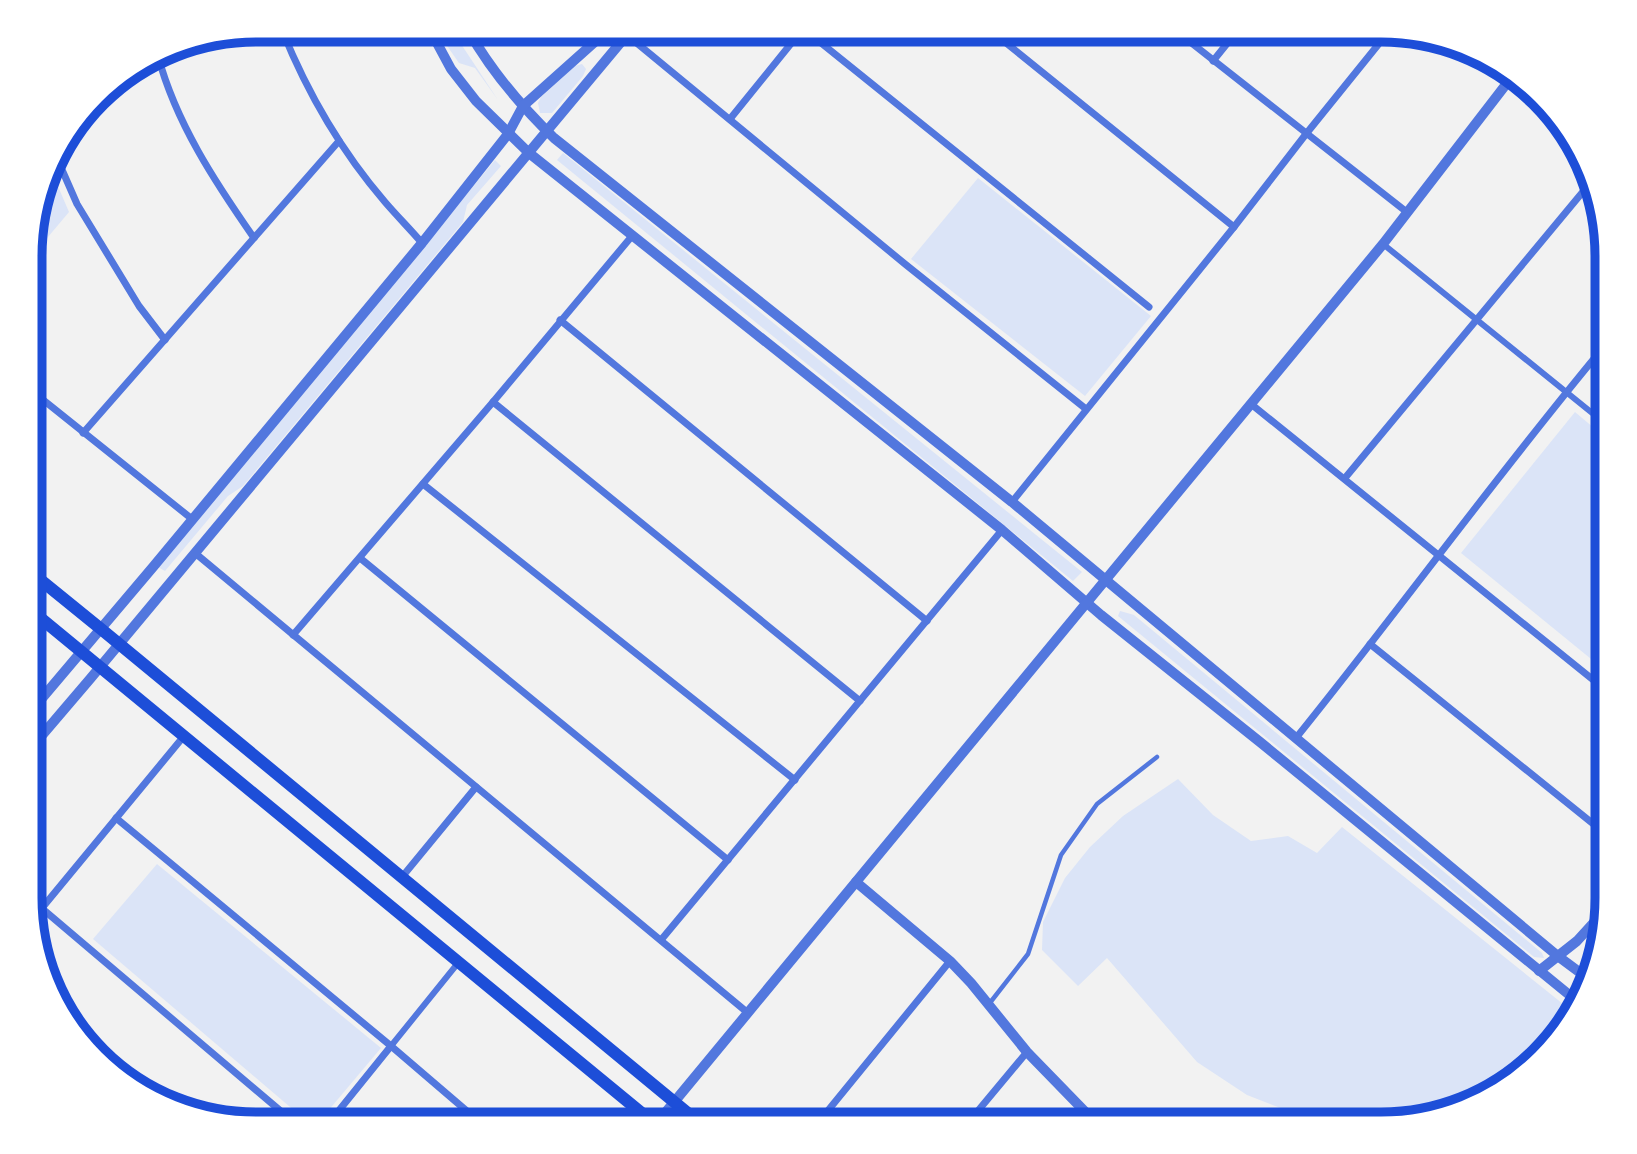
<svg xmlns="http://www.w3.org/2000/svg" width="1637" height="1154" viewBox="0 0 1637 1154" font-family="Lato,sans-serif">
  <rect width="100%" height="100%" fill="#f2f2f2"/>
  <g fill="#dbe4f7">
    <polygon points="439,30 454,30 463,47 498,100 475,68 459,63 443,40"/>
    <polygon points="582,64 586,69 583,76 552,113 540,113 538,103 541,97 575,66"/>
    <polygon points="563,153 1082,572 1073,581 557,160"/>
    <polygon points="495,160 501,166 467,205 463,222 243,486 228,496 165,571 158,567"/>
    <polygon points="51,170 69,212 32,256 32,226"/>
    <polygon points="978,178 1151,316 1085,396 911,259"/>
    <polygon points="1575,412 1607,439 1607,672 1461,553"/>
    <polygon points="1120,611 1134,615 1542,953 1544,958 1534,957 1118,616"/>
    <polygon points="1178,779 1213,815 1251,841 1288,836 1317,853 1342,827 1573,1012 1560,1036 1481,1101 1381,1124 1322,1124 1247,1095 1197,1062 1107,958 1078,986 1042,950 1043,922 1065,878 1090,847 1123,816"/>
    <polygon points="157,864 381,1048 317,1124 310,1124 93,939"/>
  </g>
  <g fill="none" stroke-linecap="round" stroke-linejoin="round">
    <polyline stroke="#5277de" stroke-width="4.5" points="989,1004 1028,954 1061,855 1097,804 1157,757"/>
    <g stroke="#5277de" stroke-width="6">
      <polyline points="1383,244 1607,425"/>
      <polyline points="391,1046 458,963"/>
    </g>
    <g stroke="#5277de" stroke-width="7">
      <path d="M 282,30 C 307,92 342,152 385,202 C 397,216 410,229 422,243"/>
      <polyline points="805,30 1149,307"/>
      <polyline points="990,30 1234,227"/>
      <polyline points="1175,30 1408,213"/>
      <polyline points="627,35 905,264 1086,409"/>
      <path d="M 158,56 C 176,123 215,182 254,238"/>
      <polyline points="1213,61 1238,30"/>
      <polyline points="730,119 802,30"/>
      <polyline points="56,156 77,204 139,306 165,340"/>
      <polyline points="560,320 927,621"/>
      <polyline points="32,391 192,519"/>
      <polyline points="493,402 860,701"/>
      <polyline points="1251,404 1607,691"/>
      <polyline points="83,433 339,141"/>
      <polyline points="1345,478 1591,182"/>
      <polyline points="423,484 795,780"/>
      <polyline points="1012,502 1234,227 1306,134 1390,30"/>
      <polyline points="195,553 748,1013"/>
      <polyline points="360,558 728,860"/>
      <polyline points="293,635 493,402 632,236"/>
      <polyline points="1370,644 1607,835"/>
      <path d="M 1296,738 C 1401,608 1499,472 1607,343"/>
      <polyline points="116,818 391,1046 482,1124"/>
      <polyline points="402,877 476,787"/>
      <polyline points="32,900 296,1124"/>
      <polyline points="42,908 184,736"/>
      <polyline points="661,940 1002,530"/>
      <polyline points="328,1124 391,1046"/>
      <polyline points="817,1124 950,961"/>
      <polyline points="967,1124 1027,1052"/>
    </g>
    <g stroke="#5277de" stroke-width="10">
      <polyline points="430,30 451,69 476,101 529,153 1002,530 1101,615 1260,742 1578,1002"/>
      <path d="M 468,30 C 490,69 521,106 554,138 L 1012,502 L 1559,957 L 1590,980"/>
      <path d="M 32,710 L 153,567 L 422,243 L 508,134 L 523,106 L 598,39 C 609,33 615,32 627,35"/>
      <polyline points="32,747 90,679 631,30"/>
      <polyline points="856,882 950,961 971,983 1027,1052 1097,1124"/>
      <polyline points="1539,971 1577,941 1607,908"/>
      <polyline points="1572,997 1583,974 1599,952"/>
      <polyline points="656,1124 1383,244 1514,74"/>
    </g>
    <g stroke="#1d4ed8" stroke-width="12">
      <polyline points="32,573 101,629 701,1124"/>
      <polyline points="32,611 655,1124"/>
    </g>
  </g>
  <path d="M0 0H1637V1154H0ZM256 42H1381A214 214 0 0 1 1595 256V898A214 214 0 0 1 1381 1112H256A214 214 0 0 1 42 898V256A214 214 0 0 1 256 42Z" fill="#fff" fill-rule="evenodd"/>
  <path fill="none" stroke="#1d4ed8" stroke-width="9" d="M256 42H1381A214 214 0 0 1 1595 256V898A214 214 0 0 1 1381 1112H256A214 214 0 0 1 42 898V256A214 214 0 0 1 256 42Z"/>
</svg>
